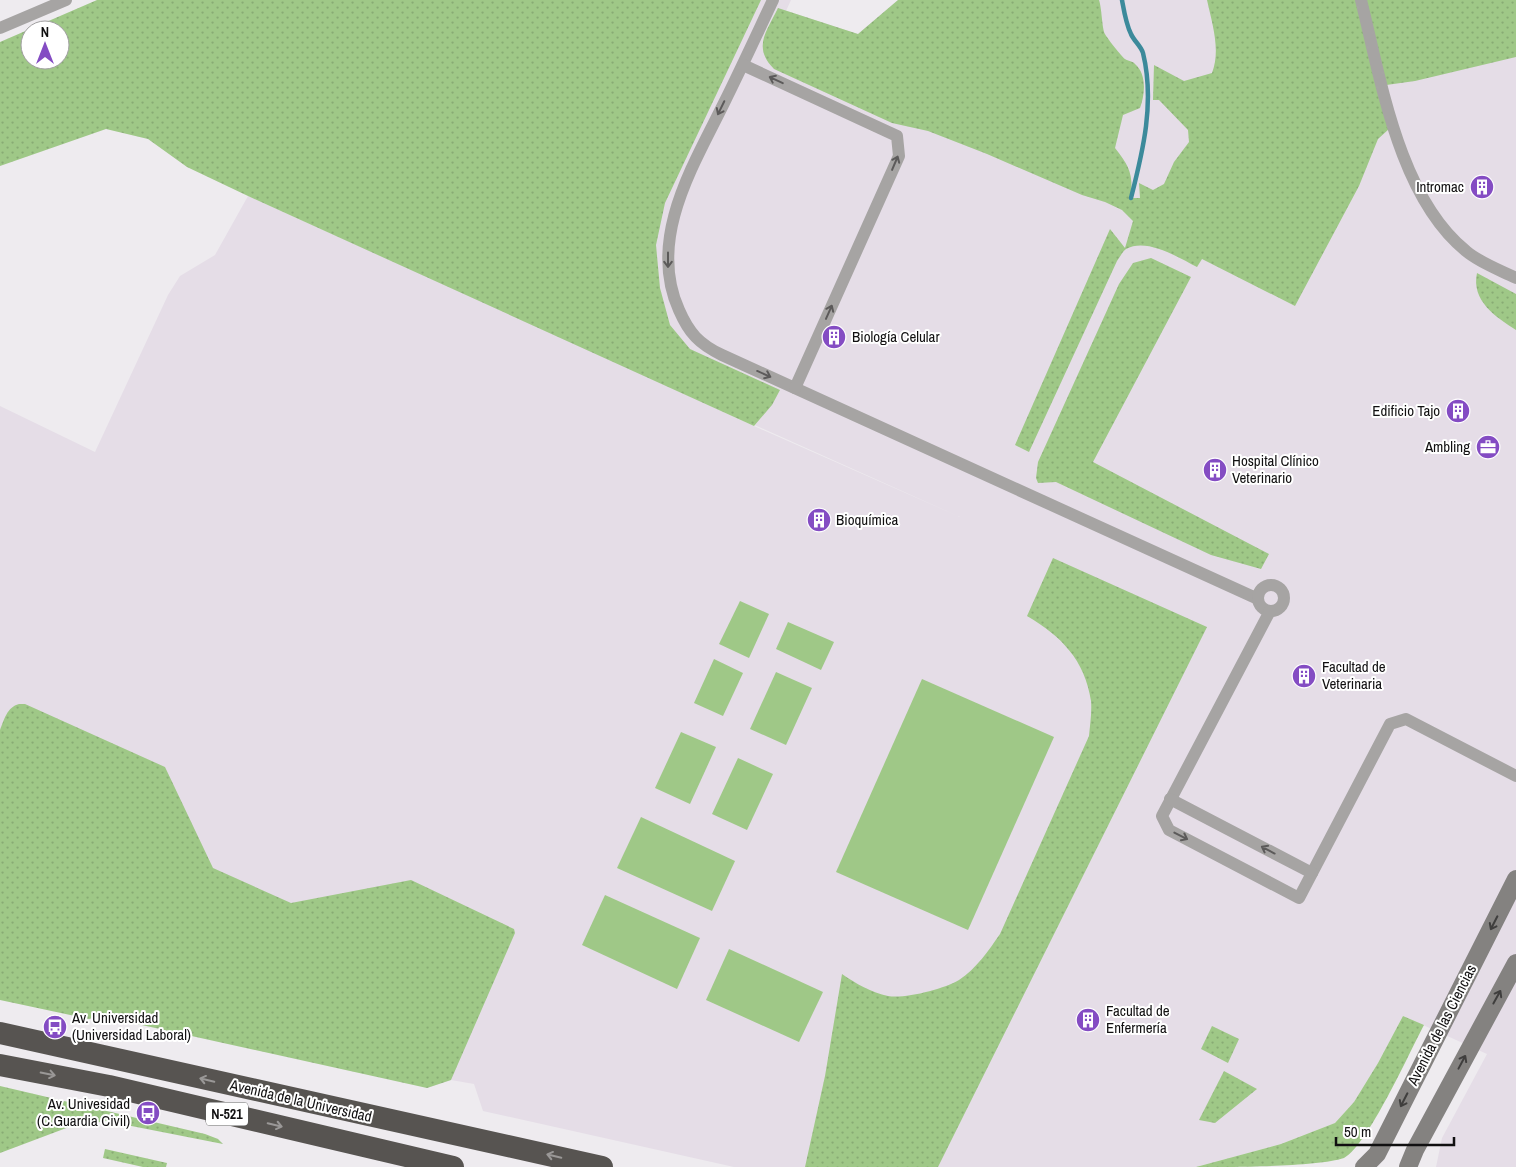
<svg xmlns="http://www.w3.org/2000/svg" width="1516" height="1167" viewBox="0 0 1516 1167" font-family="'Archivo Narrow',sans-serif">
  <defs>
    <pattern id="grass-dots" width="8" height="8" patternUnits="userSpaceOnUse" patternTransform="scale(1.25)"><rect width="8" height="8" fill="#9fc887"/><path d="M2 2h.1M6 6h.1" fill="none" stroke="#88ab74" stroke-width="1.8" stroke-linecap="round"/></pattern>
  </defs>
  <rect width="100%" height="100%" fill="#eeebef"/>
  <path fill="#e5dde7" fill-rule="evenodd" d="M 732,0 L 791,0 L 786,11 L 858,34 L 898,0 L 1516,0 L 1516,1167 L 1436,1167 L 1442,1138 L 1487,1054 L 1403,1016 L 1378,1063 L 1354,1102 L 1335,1123 L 1281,1144 L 1196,1167 L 734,1167 L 483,1111 L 474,1084 L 451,1080 L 427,1088 L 0,944 L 0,406 L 95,452 L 168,295 L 180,276 L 215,255 L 248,196 L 565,339 ZM 671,388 L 672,388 L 960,517 L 754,426 Z"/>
  <g fill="url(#grass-dots)" fill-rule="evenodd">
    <path d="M 97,0 L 761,0 L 665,203 L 656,245 L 660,288 L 670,325 L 690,349 L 780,390 L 772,405 L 754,426 L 248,196 L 187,167 L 148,139 L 106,129 L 0,166 L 0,42 ZM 30,30 L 60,30 L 60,60 L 30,60 Z"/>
    <path d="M 898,0 L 1099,0 C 1102,9 1102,29 1105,34 C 1107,38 1122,57 1125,59 C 1128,61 1133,61 1135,64 C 1147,74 1145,95 1140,108 L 1123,115 L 1115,148 C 1130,167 1133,174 1131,198 L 1140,198 L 1139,183 L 1153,190 L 1164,184 L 1174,162 L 1189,142 L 1188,130 L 1159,100 L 1153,100 L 1154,65 L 1184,81 L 1212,73 C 1221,50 1212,23 1207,0 L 1516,0 L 1516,57 L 1415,81 L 1379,86 L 1389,129 L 1378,139 L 1359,186 L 1295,306 L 1202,259 L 1197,267 C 1179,258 1147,237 1126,249 C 1123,251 1120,257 1117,261 L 1029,452 L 1015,445 L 1110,229 L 1125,248 L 1133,221 L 1122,210 L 1105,202 L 1082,195 L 987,154 L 928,131 L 892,123 L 774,69 C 752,47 767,31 778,8 L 858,34 Z"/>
    <polygon points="1151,258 1191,277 1093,462 1269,554 1261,569 1211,555 1056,482 1038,483 1036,478 1038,462 1119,284 1133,263"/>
    <path d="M 1477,273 L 1516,294 L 1516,330 C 1496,317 1471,301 1477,273 Z"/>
    <path d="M 1053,558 L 1207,627 L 938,1167 L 805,1167 L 825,1076 L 842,974 C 855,983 872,993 888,996 C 905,999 944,989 959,980 C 976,969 989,950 1000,934 L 1089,736 C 1090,725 1092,712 1091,701 C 1085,660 1061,636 1027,616 Z"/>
    <path d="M 19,704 L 25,704 L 165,767 L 213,868 L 291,903 L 411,880 L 514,929 L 515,933 L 451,1080 L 427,1088 L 101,1016 L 89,1019 L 0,1000 L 0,730 C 4,720 7,707 19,704 Z"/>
    <path d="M 1403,1016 L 1424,1025 C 1409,1053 1368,1145 1344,1158 C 1318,1167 1230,1167 1196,1167 L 1281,1144 L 1335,1123 L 1354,1102 L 1378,1063 Z"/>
    <polygon points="1212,1026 1239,1039 1228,1063 1201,1049"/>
    <polygon points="1224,1071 1257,1089 1215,1123 1199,1120"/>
    <polygon points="0,1086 205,1134 218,1139 223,1144 106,1121 69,1127 0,1153"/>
    <polygon points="105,1149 167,1163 166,1167 143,1167 103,1158"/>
  </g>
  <g fill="#9fc887">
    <polygon points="740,601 769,614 749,658 719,644"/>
    <polygon points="788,622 834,642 821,670 776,649"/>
    <polygon points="714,659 743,673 723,716 694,703"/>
    <polygon points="776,672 812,688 786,745 750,729"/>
    <polygon points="922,679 1054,737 968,930 836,872"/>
    <polygon points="681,732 716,747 690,804 655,788"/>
    <polygon points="738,758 773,774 747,830 712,814"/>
    <polygon points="641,817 735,861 712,911 617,868"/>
    <polygon points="605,895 700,938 677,989 582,945"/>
    <polygon points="729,949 823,992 799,1042 706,1000"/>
  </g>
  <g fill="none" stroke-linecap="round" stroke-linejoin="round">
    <path stroke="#3c8a9b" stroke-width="4.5" d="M 1122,0 C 1124,11 1126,24 1131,34 C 1134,41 1141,46 1143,53 C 1155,102 1143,151 1131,198"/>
    <g stroke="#a6a4a3" stroke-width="12">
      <path d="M 773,0 C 757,34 741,69 724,103 C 693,166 647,239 679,310 C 689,333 699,344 722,355 L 1258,599"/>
      <path d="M 1361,0 C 1381,80 1399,197 1466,251 C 1480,263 1500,270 1516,278"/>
      <polyline points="0,28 66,0"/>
      <polyline points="743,65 897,136 899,156 795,388"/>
      <circle cx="1271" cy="598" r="13"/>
      <polyline points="1270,611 1162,816 1169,830 1299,898 1390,724 1406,719 1516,776"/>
      <polyline points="1170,799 1312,873"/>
    </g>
    <g stroke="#848280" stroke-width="18">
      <polyline points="1364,1167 1377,1154 1516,879"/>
      <polyline points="1408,1167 1415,1150 1516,963"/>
    </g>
    <g stroke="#575451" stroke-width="22">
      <polyline points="0,1033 602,1167"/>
      <polyline points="0,1065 109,1086 453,1167"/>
    </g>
  </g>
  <defs><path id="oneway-shaft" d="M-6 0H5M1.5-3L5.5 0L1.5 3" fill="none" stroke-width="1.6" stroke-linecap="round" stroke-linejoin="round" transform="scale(1.25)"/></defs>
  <g stroke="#5c5a5a">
    <use href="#oneway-shaft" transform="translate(776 80) rotate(-155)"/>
    <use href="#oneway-shaft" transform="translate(721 108) rotate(116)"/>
    <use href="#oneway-shaft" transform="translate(895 163) rotate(-67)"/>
    <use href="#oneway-shaft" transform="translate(668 260) rotate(90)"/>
    <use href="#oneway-shaft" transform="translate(829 312) rotate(-66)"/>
    <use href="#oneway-shaft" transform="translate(764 374) rotate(24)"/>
    <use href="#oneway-shaft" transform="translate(1181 836) rotate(27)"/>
    <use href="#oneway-shaft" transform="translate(1268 850) rotate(-152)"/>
  </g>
  <g stroke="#3f3e3d">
    <use href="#oneway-shaft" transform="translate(1494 923) rotate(117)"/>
    <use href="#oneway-shaft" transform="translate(1497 997) rotate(-61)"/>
    <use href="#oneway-shaft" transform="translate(1462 1062) rotate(-62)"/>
    <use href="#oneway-shaft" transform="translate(1404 1100) rotate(117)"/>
  </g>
  <g stroke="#9a9897">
    <use href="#oneway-shaft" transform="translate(48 1074) rotate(11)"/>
    <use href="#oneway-shaft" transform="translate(207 1080) rotate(-167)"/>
    <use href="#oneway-shaft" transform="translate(275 1125) rotate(13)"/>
    <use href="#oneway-shaft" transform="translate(554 1156) rotate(-167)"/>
  </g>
  <defs>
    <g id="building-disc" transform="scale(1.25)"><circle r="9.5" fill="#844cc3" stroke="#fff"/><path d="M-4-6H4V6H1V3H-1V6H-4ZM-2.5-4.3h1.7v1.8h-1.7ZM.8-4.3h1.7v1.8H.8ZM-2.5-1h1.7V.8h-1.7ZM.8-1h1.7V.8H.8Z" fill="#fff"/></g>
    <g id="office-disc" transform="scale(1.25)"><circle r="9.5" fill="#844cc3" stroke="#fff"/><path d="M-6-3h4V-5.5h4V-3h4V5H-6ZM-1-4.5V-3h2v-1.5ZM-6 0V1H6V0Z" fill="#fff"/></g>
    <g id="bus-disc" transform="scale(1.25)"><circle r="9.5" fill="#844cc3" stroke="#fff"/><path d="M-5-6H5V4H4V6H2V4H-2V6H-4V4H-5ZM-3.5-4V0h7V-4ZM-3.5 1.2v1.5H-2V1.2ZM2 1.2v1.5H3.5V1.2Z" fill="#fff"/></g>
  </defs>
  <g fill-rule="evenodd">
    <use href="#building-disc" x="1482" y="187"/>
    <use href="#building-disc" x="834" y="337"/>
    <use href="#building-disc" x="1458" y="411"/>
    <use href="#office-disc" x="1488" y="447"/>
    <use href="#building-disc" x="1215" y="470"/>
    <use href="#building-disc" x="819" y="520"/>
    <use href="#building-disc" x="1304" y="676"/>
    <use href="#building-disc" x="1088" y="1020"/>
    <use href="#bus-disc" x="55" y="1027"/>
    <use href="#bus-disc" x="148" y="1113"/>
  </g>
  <g text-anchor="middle" stroke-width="4" stroke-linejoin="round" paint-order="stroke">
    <rect fill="#fff" stroke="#585858" stroke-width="1" x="206" y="1102.5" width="42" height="23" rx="4"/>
    <g font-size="14" font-weight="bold" fill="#111011">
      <text x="227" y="1119">N-521</text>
    </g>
    <g font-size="15" fill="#111011" stroke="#fff" text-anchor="start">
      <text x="1464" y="192" text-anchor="end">Intromac</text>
      <text x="852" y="342">Biología Celular</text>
      <text x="1440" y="416" text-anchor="end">Edificio Tajo</text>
      <text x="1470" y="452" text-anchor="end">Ambling</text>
      <text x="1232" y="466">Hospital Clínico<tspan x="1232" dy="17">Veterinario</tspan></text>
      <text x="836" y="525">Bioquímica</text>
      <text x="1322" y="672">Facultad de<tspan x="1322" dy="17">Veterinaria</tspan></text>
      <text x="1106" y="1016">Facultad de<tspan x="1106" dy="17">Enfermería</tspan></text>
      <text x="72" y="1023">Av. Universidad<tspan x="72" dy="17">(Universidad Laboral)</tspan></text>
      <text x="130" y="1109" text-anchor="end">Av. Univesidad<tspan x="130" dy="17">(C.Guardia Civil)</tspan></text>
    </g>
    <g font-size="15" fill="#111011" stroke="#fff">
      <text transform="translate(1442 1025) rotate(-63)" y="5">Avenida de las Ciencias</text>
      <text transform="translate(301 1101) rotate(13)" y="5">Avenida de la Universidad</text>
    </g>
  </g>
  <g transform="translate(45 45)"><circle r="24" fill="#ffffff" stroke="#a09fa0"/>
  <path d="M0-4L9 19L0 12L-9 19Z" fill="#844cc3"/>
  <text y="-8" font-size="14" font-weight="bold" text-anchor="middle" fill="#111011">N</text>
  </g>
  <path d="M1336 1137v8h118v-8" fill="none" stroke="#111011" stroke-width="2.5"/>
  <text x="1344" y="1137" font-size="15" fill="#111011" stroke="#ffffff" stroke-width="4" paint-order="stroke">50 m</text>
</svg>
